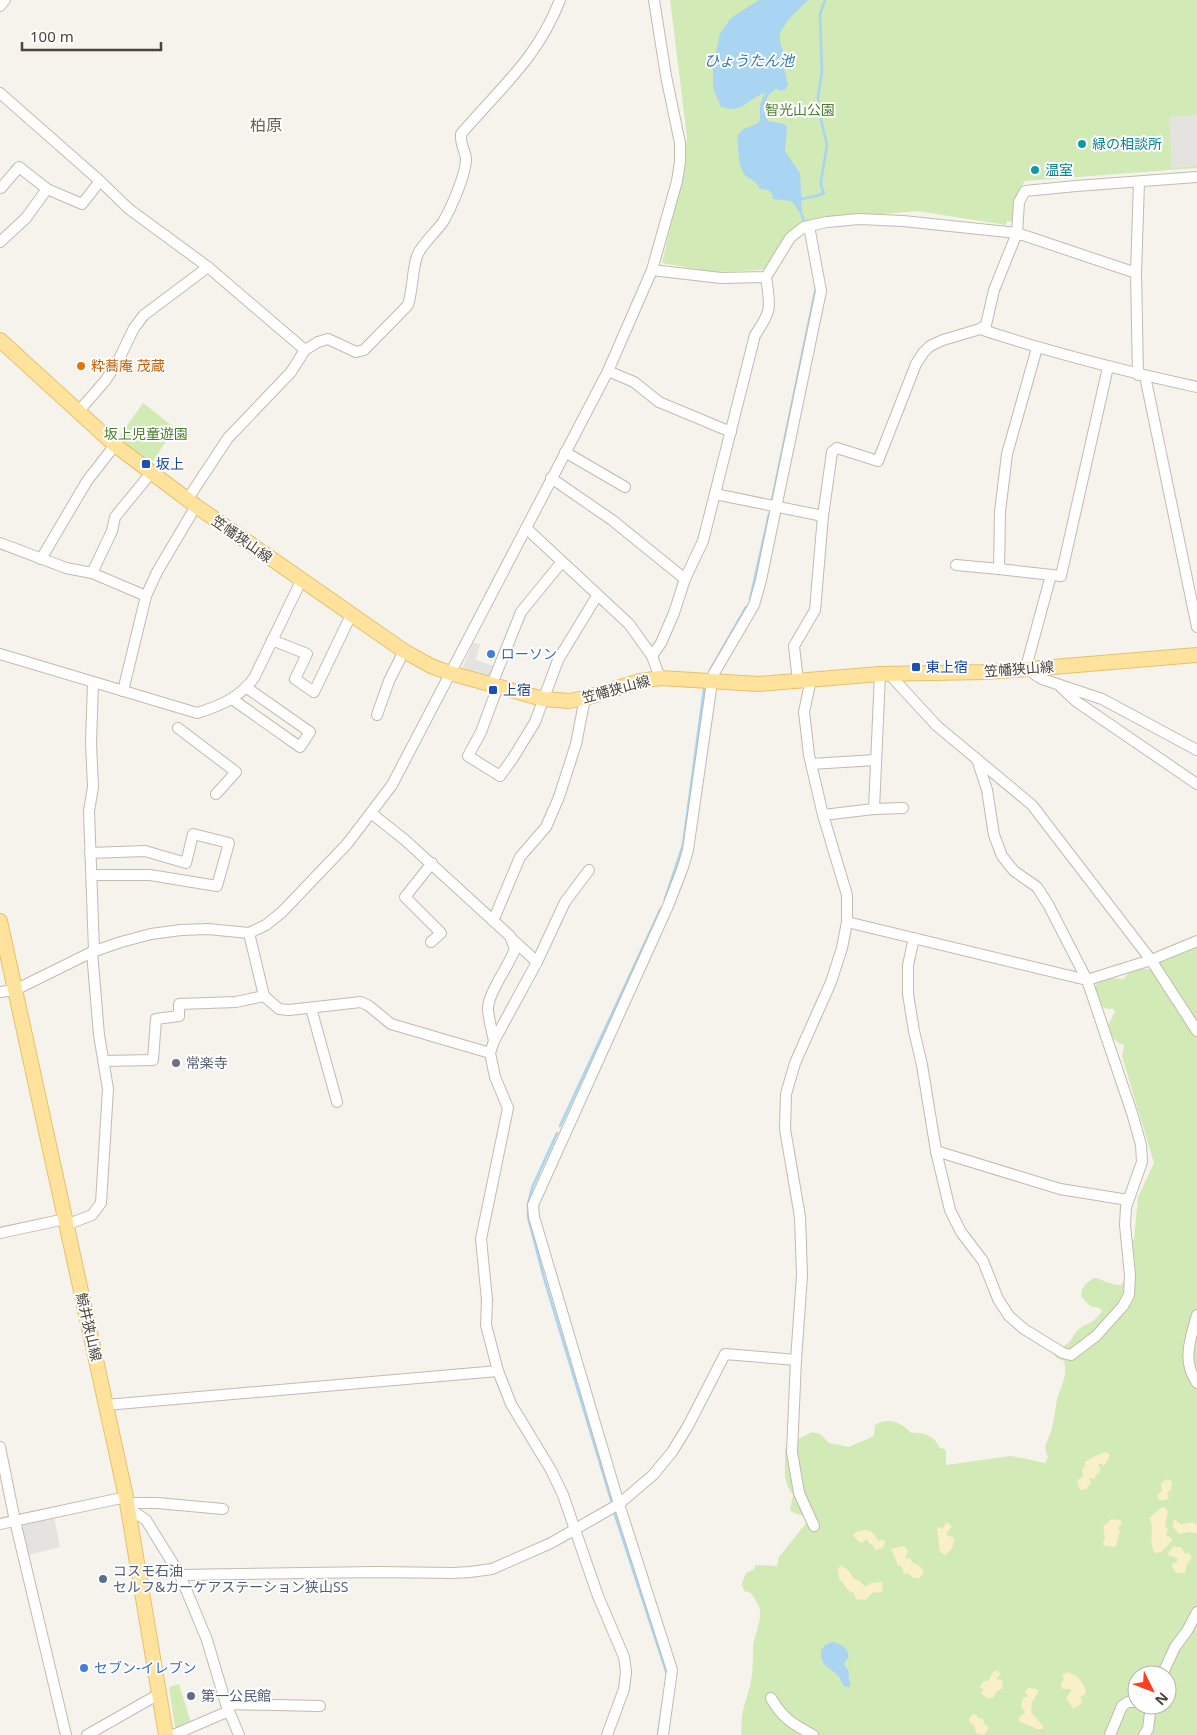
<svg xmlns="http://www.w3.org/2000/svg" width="1197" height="1735" viewBox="0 0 1197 1735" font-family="'Noto Sans','Noto Sans JP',sans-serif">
  <rect width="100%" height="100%" fill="#f6f3ec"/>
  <g fill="#d2eab5" fill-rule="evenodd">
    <polygon points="670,0 1197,0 1197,168 1025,181 1014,199 1018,202 1015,222 1007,221 1006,225 917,211 822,219 797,225 769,268 762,269 761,270 713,272 662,263 683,171 687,137"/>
    <polygon points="143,403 175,428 151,464 128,447 119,437"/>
    <path d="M 1197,945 L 1197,1735 L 741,1735 C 742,1729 741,1722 742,1716 C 743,1708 746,1701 748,1693 C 753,1678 753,1663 753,1647 C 754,1638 762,1618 760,1610 C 759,1604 754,1598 751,1593 L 744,1591 L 742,1584 L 746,1573 L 753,1570 L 756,1565 L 777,1566 L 779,1557 L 810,1518 L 794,1513 L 790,1510 L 793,1495 L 788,1487 L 785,1477 L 785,1450 L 787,1445 L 812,1432 L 820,1434 L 829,1443 L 849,1447 L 874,1436 L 875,1425 C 888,1417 901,1422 911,1433 C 922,1432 935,1436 939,1447 L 946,1450 L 946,1465 L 1011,1456 L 1045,1463 L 1048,1457 C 1042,1443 1048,1444 1051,1431 C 1054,1421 1055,1410 1057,1400 C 1061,1386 1068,1375 1064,1361 L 1057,1358 L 1049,1350 L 1053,1343 L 1062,1347 C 1074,1341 1071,1336 1079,1329 C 1090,1321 1092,1325 1102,1311 L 1099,1308 L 1090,1306 L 1081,1296 C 1081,1287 1086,1283 1094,1278 C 1103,1279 1112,1286 1121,1285 L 1131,1270 L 1130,1244 L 1134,1239 L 1138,1197 L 1154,1163 L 1122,1056 L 1124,1045 C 1114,1042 1111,1036 1108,1026 L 1115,1012 L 1114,1009 C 1100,1010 1098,1001 1094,990 L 1098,981 L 1108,978 L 1123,979 L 1133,969 L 1149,969 L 1156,962 ZM 1137,1675 L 1167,1675 L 1167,1705 L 1137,1705 Z"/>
    <polygon points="179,1684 191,1723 178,1729 175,1728 169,1687"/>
  </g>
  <g fill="#f9efc9">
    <path d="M 1106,1452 L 1110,1455 L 1104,1466 L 1101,1463 L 1098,1465 L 1100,1468 L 1100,1473 L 1096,1475 L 1095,1479 L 1089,1478 L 1091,1483 L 1088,1486 L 1087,1489 L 1080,1490 L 1077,1480 L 1083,1477 L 1082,1469 L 1085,1466 L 1085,1462 C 1092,1457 1099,1454 1106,1452 Z"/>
    <polygon points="1167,1479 1172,1482 1171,1490 1167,1492 1169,1497 1166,1500 1159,1500 1157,1496 1162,1491 1161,1483"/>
    <path d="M 1164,1507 L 1168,1512 L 1165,1527 L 1168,1529 L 1166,1536 L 1172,1538 L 1172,1541 L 1161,1552 L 1155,1553 C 1147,1543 1156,1529 1149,1518 L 1161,1508 Z"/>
    <polygon points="1111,1519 1120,1520 1122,1523 1118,1528 1120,1532 1116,1546 1114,1547 1104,1546 1103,1543 1105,1538 1103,1527"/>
    <path d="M 1174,1520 L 1176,1520 C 1182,1528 1187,1521 1195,1523 L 1197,1526 L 1197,1533 L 1190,1532 L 1179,1534 L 1172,1526 Z"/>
    <path d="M 947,1522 L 952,1527 L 947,1532 L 947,1535 L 954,1538 C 954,1546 951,1551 945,1555 L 940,1552 L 937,1528 L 938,1527 L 942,1529 Z"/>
    <path d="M 864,1530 C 870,1529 876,1535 878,1541 L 884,1540 L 885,1542 L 883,1548 L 875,1550 L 873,1545 L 869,1543 L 867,1539 L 861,1543 L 853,1536 L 856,1532 Z"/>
    <path d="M 904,1546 L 908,1551 L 905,1559 L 910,1558 L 913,1563 C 919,1565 920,1566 924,1571 L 920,1578 L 914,1578 L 909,1574 L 903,1573 L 903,1568 L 898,1565 L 891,1549 Z"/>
    <polygon points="1173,1547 1181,1547 1185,1554 1189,1552 1192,1557 1187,1564 1185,1573 1176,1573 1172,1567 1173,1563 1176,1563 1178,1559 1177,1558 1168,1555 1169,1552"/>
    <path d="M 841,1565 L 849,1571 L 854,1579 L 860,1581 L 865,1587 L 871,1583 L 883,1582 L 882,1592 L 878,1593 L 873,1592 L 865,1600 L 856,1599 L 854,1593 C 844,1590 847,1585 839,1579 L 838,1568 Z"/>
    <polygon points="997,1670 1001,1674 996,1679 1002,1680 1003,1688 997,1691 993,1698 987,1698 981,1693 984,1689 981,1688 980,1686 983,1682 989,1680 992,1673"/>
    <polygon points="1067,1672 1076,1676 1082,1682 1086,1690 1085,1694 1080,1697 1082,1700 1081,1704 1073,1709 1066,1698 1071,1691 1070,1689 1062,1689 1061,1684 1064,1678 1062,1675"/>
    <polygon points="1028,1688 1035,1689 1039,1691 1032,1702 1031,1712 1043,1726 1042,1729 1037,1729 1019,1721 1019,1717 1025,1713 1024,1710 1021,1707 1023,1698 1028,1696 1025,1692"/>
    <polygon points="973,1714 977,1715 978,1718 983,1719 985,1725 988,1726 988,1729 984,1735 976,1733 974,1725 970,1723 969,1719"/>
  </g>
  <g fill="#e5e3e0">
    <polygon points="1197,115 1197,166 1172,168 1169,117"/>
    <polygon points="473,643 480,644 476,660 497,667 492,678 462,669"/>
    <polygon points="54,1517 60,1547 28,1555 21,1528 25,1523"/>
  </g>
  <g fill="#a9d4f2">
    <path d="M 759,0 L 808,0 L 788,20 L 780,33 L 780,43 L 783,50 L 784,69 L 788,84 L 786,89 L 781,91 L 776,89 C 764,96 761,109 768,121 L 784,124 L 787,127 L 785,151 L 800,173 L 802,211 L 799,212 L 792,201 L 773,199 L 772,193 L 768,190 L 760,189 C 757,181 751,180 745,175 C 739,170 737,144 738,135 L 742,130 L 758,123 L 760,120 L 760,104 L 765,93 C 747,98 745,114 721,107 L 713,88 L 713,65 L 720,34 L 731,18 Z"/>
    <path d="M 832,1642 C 842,1644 846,1647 849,1656 L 844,1664 L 849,1672 C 847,1678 852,1682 850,1687 L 846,1687 C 841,1684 842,1682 839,1677 C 830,1665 820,1669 821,1650 L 825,1645 Z"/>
  </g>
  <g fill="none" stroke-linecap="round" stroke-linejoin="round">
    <g stroke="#a9d4f2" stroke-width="2.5">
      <polyline points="819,195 824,193 821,186 821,181 827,145 819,111 818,96 822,72 820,14 825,0"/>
      <polyline points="802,199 819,195"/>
      <polyline points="801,212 805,225"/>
      <polyline points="772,500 816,287"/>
      <polyline points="750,600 769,514"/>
      <polyline points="710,670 746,607"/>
      <polyline points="665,899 683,845 704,689"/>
      <polyline points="560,1126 661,908"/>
      <polyline points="557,1133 532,1188 528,1204 528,1217 544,1278 612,1503"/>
      <polyline points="614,1512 667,1674"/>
      <polyline points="658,1735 663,1702"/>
    </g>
    <g stroke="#c2bbae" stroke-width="12">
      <g id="minor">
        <polyline points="0,6 5,0"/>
        <polyline points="0,93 100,181 129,209 208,267 305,350"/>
        <polyline points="0,187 1,188 19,167 47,189 82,204 100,181"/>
        <polyline points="0,242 26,218 47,189"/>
        <polyline points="652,270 721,278 766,277 790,238 796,233 804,227 827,222 859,219 903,221 1017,233 1019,202 1025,191 1076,186 1197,177"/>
        <path d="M 980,329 C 1052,353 1124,371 1197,387"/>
        <polyline points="1037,348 1007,454 1000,512 999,569 1061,576 1108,367"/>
        <polyline points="608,371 634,382 659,402 731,432"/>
        <polyline points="1138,375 1136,273 1139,182"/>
        <polyline points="1145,376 1197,627"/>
        <polyline points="78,412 105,381 117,363 134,328 144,315 208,267"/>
        <polyline points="565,452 625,487"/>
        <polyline points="551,478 612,520 685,579"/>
        <polyline points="715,494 823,516"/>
        <path d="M 187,500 L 228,438 L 291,372 L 305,350 L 318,342 L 328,339 L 356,352 L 364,350 L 408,305 C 413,289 412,271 417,256 C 421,245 436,232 443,222 C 451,208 465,177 466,160 C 466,152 460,145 461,134 C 500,88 537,59 560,0"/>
        <polyline points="526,528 629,624 652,656 660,678"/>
        <polyline points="0,543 66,568 92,573 146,596"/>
        <polyline points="41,559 87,481 115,445"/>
        <polyline points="956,565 999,569"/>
        <polyline points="92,573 112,531 115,517 151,473"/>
        <path d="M 1051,575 L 1028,660 C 1029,671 1033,674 1042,679 L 1102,699 L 1197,750"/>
        <polyline points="272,640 307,654 295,679 314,692 351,615"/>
        <path d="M 0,654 L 197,713 C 220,706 239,698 254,678 L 301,581"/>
        <path d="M 652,656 L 661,643 L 674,613 L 685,579 L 703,541 L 755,335 C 773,309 770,307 766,277"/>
        <polyline points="889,674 937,726 1032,805 1151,960 1197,1031"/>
        <polyline points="811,679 804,712 809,755 823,815 874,809 880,674"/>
        <polyline points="798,681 794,646 815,610 823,516 832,452 837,448 878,461 916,364 923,353 930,346 943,340 980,329 986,325 994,290 1017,233 1136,273"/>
        <polyline points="93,682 91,743 93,787 89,811 94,951"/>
        <polyline points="492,684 521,612 561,563"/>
        <polyline points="498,686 481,732 468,756 500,776 513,758 535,722 558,660 597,596"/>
        <polyline points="1061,687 1077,702 1197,784"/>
        <polyline points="123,691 146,596 157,572 196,506"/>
        <polyline points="232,699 300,747 310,732 247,688"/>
        <polyline points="377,715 389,681 404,651"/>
        <polyline points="178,728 236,772 216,794"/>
        <polyline points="811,764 876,760"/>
        <polyline points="874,809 903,808"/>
        <path d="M 371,813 L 405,840 L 510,936 L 515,949 C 509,966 487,994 488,1010 C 489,1020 492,1031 494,1041"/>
        <polyline points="90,853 145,851 186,863 193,834 229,843 217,886 150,875 92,875"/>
        <polyline points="589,870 565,902 537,962 494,1041 490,1053 495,1077 508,1108 481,1239 487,1300 486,1325 498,1371 511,1404 551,1470 563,1495 598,1596 624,1657 626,1672 624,1689 607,1735"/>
        <polyline points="493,921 520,857 546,827 559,797 576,744 585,698"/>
        <polyline points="847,922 1087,980 1151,960 1197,941"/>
        <polyline points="249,933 264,996 279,1009 289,1010 361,1002 369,1006 391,1024 490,1053"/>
        <polyline points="914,938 908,965 908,994 914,1031 922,1065 936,1151 950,1210 961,1232 983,1261 998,1299 1009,1316 1024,1329 1063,1353 1071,1355 1096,1336 1123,1306 1129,1295 1130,1275 1125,1225 1126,1207 1142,1162 1141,1145 1132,1113 1087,980 1049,906 1037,887 1014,871 1002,856 994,835 987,790 977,759"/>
        <polyline points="512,939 537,962"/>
        <polyline points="431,942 441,933 405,897 432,863"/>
        <polyline points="0,992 15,990 92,952 121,942 151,934 181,930 208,929 249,933 266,925 282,912 347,844 392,785 608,371 652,270 677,181 680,162 680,143 666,76 654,0"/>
        <polyline points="311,1008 337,1102"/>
        <polyline points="104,1061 153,1060 156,1019 179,1016 179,1004 236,1002 264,996"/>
        <polyline points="936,1151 1060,1189 1128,1200"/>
        <polyline points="66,1225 92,1215 101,1203 108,1089 99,1035 92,952"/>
        <polyline points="0,1233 65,1219"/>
        <path d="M 1197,1315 C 1193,1330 1185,1352 1190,1368 C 1191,1373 1194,1378 1197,1383"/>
        <polyline points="106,1405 498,1371"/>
        <polyline points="0,1447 15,1521 66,1735"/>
        <polyline points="127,1503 157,1503 223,1509"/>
        <polyline points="128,1508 146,1520 180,1575 207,1640 226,1704 239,1735"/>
        <polyline points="0,1524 126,1497"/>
        <polyline points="814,1526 799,1493 792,1452 796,1360 802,1275 800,1217 785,1129 786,1094 795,1063 831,982 842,948 847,922 847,895 823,815"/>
        <polyline points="180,1575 377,1572 453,1573 470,1572 492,1569 551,1543 619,1504 653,1475 672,1452 688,1426 725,1354 796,1360"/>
        <polyline points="1162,1675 1175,1647 1187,1631 1197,1612"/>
        <path d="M 771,1698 C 782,1718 793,1724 813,1735"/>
        <polyline points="226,1704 320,1706"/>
        <polyline points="87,1735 159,1694"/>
        <polyline points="173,1735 229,1711"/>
        <polyline points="663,1735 672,1670 619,1504 534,1217 533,1205 668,906 683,867 688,850 713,675 754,605 761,580 821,291 809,226"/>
        <polyline points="1110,1735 1122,1706 1128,1702 1137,1702"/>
        <polyline points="1144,1735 1148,1729 1151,1705"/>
      </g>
    </g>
    <g stroke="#e6c16a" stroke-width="16">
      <g id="major">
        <polyline points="0,340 115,445 196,506 404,651 431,666 450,673 543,699 569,701 585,698 640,681 660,678 759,684 880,674 986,672 1029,669 1197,655"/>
        <polyline points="0,921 126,1497 166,1735"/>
      </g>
    </g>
    <use href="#minor" stroke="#fff" stroke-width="10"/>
    <use href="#major" stroke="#ffe39c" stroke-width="14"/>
  </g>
  <g fill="#0f9aa8" stroke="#fff" stroke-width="2">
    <circle cx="1082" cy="144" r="5"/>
    <circle cx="1035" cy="170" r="5"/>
  </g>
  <circle fill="#e8710a" stroke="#fff" stroke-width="2" cx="81" cy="366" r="5"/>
  <g fill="#1a4fb4" stroke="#fff" stroke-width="2">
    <rect x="141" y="459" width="10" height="10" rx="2.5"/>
    <rect x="911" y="662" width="10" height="10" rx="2.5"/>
    <rect x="488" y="685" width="10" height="10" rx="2.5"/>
  </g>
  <g fill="#3f7fe0" stroke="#fff" stroke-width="2">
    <circle cx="491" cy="654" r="5"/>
    <circle cx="84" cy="1668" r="5"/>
  </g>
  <circle fill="#6b7280" stroke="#fff" stroke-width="2" cx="176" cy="1063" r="5"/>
  <g fill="#5c6f8a" stroke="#fff" stroke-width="2">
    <circle cx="103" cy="1579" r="5"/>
    <circle cx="191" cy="1696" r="5"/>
  </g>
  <g text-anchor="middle" stroke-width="4" stroke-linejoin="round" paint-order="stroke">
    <g font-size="14" fill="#4a7f2a" stroke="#fff">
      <text x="800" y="115">智光山公園</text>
      <text x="146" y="439">坂上児童遊園</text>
    </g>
    <g font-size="14" fill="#0d838f" stroke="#fff" text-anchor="start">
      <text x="1092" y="149">緑の相談所</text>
      <text x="1045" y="175">温室</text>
    </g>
    <g font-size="14" fill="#c56008" stroke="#fff" text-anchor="start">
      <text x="91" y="371">粋蕎庵 茂蔵</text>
    </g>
    <g font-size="14" fill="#164399" stroke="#fff" text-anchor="start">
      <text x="156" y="469">坂上</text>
      <text x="926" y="672">東上宿</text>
      <text x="503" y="695">上宿</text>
    </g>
    <g font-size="14" fill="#4b4439" stroke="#fff">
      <text transform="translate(242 539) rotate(35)" y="5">笠幡狭山線</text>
      <text transform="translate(1019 669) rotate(-4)" y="5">笠幡狭山線</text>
      <text transform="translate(616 689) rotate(-15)" y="5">笠幡狭山線</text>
      <text transform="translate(89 1327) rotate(77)" y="5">鯨井狭山線</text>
    </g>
    <g font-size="14" fill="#366cbe" stroke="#fff" text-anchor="start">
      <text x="501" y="659">ローソン</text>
      <text x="94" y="1673">セブン-イレブン</text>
    </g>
    <g font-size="14" fill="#5b616d" stroke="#fff" text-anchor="start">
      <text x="186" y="1068">常楽寺</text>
    </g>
    <g font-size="14" fill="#4e5e75" stroke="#fff" text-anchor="start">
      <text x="113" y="1576">コスモ石油<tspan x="113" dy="16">セルフ&amp;カーケアステーション狭山SS</tspan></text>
      <text x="201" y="1701">第一公民館</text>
    </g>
    <g font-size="15" font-style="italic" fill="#2e7ab2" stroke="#fff">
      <text x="749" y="66">ひょうたん池</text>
    </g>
    <g font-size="16" fill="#6e6250" stroke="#fff">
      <text x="266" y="131">柏原</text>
    </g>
  </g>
  <g transform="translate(1152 1690) rotate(132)"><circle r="24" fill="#ffffff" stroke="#b7b4b0"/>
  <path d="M0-4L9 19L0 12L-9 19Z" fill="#fc3f1d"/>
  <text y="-8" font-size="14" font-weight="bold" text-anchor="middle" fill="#4b4439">N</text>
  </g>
  <path d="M22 42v8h139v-8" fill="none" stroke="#4b4439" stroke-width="2.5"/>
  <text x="30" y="42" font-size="15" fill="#4b4439" stroke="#ffffff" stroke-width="4" paint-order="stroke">100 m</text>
</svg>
